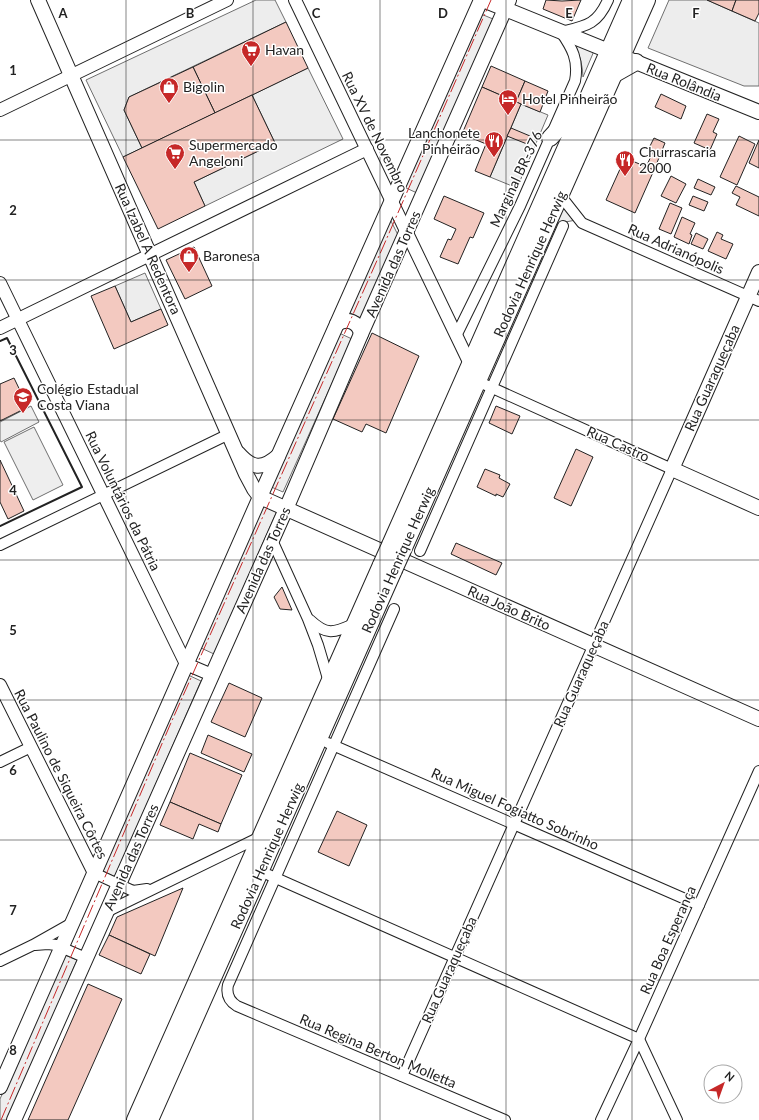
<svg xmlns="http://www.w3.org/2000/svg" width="759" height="1120" viewBox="0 0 759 1120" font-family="Lato,sans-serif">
  <rect width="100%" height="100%" fill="#fff"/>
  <g fill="#eee" stroke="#6f6f6f">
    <polygon points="481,14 493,19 417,193 404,187"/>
    <path d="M 571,42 L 594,51 L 583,77 C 582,63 580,52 571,42 Z"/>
    <polygon points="564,205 576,220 555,224"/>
    <polygon points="389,217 398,235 361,318 346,311"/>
    <polygon points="337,332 352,339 283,492 269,486"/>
    <polygon points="31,406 39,422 1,442 0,440 0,422"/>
    <polygon points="34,427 63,485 33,500 4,442"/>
    <polygon points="263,503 277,511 214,654 199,647"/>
    <polygon points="186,674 201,681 115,877 103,871"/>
    <polygon points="65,955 77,960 8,1120 0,1120 0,1099"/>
  </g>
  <g fill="#ededed" stroke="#6f6f6f">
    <polygon points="256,0 275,0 286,22 129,97 124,110 142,148 123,157 86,80"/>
    <polygon points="669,0 707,0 759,23 759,86 744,86 648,48"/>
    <polygon points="308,68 343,139 205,206 194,182 275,143 252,95"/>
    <polygon points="521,104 548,115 517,188 490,177"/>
    <polygon points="145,273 161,309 131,322 115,286"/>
  </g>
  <g fill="#f3c9c0" stroke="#222">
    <polygon points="546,0 562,1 581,0 572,21 543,9"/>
    <polygon points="707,0 736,0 732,11"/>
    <polygon points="736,0 759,0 759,13 755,21 732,11"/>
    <polygon points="286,22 308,68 215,113 193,67"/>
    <polygon points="491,66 525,81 516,102 482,87"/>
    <polygon points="193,67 215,113 142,148 124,110 129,97"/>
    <polygon points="525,81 548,91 540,112 516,102"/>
    <polygon points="482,87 521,104 490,177 475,171 486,144 462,134"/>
    <polygon points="661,94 686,106 681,119 655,107"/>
    <polygon points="252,95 275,143 194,182 205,206 158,229 123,157"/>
    <polygon points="707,114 719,119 713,132 717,134 710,150 694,143"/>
    <polygon points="511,128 530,136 527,144 507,136"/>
    <polygon points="739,136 755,144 737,185 720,177"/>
    <polygon points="654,138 665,143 654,170 646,167 653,152 648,150"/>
    <polygon points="759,140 759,168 749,163"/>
    <polygon points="625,158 654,170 635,213 606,200"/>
    <polygon points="671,176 686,184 676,203 661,196"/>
    <polygon points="698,179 715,187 711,195 694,188"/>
    <polygon points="736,186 759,197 759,216 736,205 740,197 732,193"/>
    <polygon points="444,196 484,213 473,238 470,237 458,264 440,257 448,239 451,240 456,229 434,219"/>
    <polygon points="693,196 708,202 704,211 689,205"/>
    <polygon points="670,203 682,208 671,234 659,229"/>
    <polygon points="682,217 695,223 690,234 692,235 689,244 674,237"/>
    <polygon points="717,232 723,235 721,239 733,244 726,259 708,251"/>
    <polygon points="696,233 708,239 703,249 691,244"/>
    <polygon points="194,247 212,286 185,299 166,260"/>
    <polygon points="115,286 131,322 161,309 168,325 114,349 91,296"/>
    <polygon points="372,333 419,356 386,433 366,424 362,432 333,419"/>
    <polygon points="14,378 28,407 0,421 0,384"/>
    <polygon points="496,406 520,416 512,434 489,423"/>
    <polygon points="576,449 593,457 571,506 554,498"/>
    <polygon points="0,460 24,511 8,519 0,502"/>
    <polygon points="485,469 500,475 499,478 510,484 503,497 496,494 496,496 477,487"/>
    <polygon points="456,543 502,563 496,575 451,554"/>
    <polygon points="282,587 292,610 280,609 274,597"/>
    <polygon points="229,683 262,698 245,737 211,722"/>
    <polygon points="208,735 252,754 244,772 201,753"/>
    <polygon points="190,753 242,775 221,824 170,802"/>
    <polygon points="170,802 221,824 218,832 199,824 193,839 160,825"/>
    <polygon points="337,811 367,825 349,866 318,852"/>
    <polygon points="183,888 155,956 109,935 117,917"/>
    <polygon points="109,935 150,954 141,974 99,955"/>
    <polygon points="88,984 122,999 68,1120 28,1120"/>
  </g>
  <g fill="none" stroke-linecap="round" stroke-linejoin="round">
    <g stroke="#222" stroke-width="12">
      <g id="minor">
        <polyline points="560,195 582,223 759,301"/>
        <path d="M 456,336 L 520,206 L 575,81 C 579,60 572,48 561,32 C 586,26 597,25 608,0"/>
        <polyline points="272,540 308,619 318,645 329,682"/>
        <polyline points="0,545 229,434"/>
        <polyline points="420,551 563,226"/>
        <path d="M 394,609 L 228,985 C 226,994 229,1001 237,1006 L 505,1120"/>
        <path d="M 310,620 C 328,637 335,632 356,623"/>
        <polyline points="328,743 699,905"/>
        <polyline points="0,762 31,747"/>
        <polyline points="94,873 133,891 147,889"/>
        <polyline points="269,875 639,1039"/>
        <polyline points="106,912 260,837"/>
        <polyline points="35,945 48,944 56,945 86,958"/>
        <polyline points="0,961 33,945 72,923"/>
        <polyline points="639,1039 677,1120"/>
        <polyline points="402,1076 672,469 477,381"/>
        <polyline points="601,1120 639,1039 759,771"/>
      </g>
    </g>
    <g stroke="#222" stroke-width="14">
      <g id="tertiary">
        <polyline points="295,0 470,364"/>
        <polyline points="0,110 227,0"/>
        <polyline points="0,283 186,664 212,675"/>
        <polyline points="0,328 367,149"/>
        <polyline points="0,685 94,873"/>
      </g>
    </g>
    <g stroke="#222" stroke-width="16">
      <g id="secondary">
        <polyline points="38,0 246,474 254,489 260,497 759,719"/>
        <polyline points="483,0 759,112"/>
        <polyline points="759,272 672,469 759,508"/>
        <path d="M 337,324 C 347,317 359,322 361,334"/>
        <path d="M 238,453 C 252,469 262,470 278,456"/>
        <polyline points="0,1087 260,497 481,0"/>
        <polyline points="14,1120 286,509 361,334 509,0"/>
      </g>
    </g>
    <g stroke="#222" stroke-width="18">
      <g id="trunk">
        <polyline points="613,75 636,62"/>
        <polyline points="550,138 577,109"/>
        <polyline points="390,545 631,0"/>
        <polyline points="403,550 647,0"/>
        <polyline points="135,1120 381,565"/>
        <polyline points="150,1120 394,570"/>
      </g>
    </g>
    <use href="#minor" stroke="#fff" stroke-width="10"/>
    <use href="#tertiary" stroke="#fff" stroke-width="12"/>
    <use href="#secondary" stroke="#fff" stroke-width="14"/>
    <use href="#trunk" stroke="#fff" stroke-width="16"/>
    <g stroke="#222" stroke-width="18" stroke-linecap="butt">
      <g id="trunk-bridge">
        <polyline points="381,565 390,545"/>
        <polyline points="394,570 403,550"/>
      </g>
    </g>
    <use href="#trunk-bridge" stroke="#fff" stroke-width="16"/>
    <polyline stroke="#222" stroke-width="2" points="0,341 7,338 82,487 0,526"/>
    <polyline stroke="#c62828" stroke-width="1" stroke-dasharray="14 3 2 3" stroke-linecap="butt" points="1,1120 170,725 383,247 491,0"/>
  </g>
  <path fill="none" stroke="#222" stroke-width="1" stroke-opacity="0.55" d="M 126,0 L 126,1120M 253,0 L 253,1120M 380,0 L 380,1120M 506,0 L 506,1120M 632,0 L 632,1120M 0,140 L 759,140M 0,280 L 759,280M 0,420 L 759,420M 0,560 L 759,560M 0,700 L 759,700M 0,840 L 759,840M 0,980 L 759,980"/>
  <defs>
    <g id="supermarket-pin" transform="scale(1)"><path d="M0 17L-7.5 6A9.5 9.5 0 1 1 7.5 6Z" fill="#c62828" stroke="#fff"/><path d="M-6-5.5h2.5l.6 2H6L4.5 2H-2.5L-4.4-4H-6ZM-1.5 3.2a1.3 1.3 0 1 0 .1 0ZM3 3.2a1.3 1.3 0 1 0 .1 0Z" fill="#fff"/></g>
    <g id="shop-pin" transform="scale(1)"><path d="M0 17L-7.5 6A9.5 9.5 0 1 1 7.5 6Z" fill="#c62828" stroke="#fff"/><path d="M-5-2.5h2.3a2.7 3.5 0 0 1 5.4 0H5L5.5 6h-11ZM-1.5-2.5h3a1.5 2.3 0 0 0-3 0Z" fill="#fff"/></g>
    <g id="hotel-pin" transform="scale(1)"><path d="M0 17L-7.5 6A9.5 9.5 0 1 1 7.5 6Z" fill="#c62828" stroke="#fff"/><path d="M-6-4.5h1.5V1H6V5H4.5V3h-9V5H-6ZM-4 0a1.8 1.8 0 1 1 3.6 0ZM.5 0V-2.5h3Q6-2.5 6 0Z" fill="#fff"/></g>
    <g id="restaurant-pin" transform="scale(1)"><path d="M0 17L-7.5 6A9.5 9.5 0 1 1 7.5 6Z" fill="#c62828" stroke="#fff"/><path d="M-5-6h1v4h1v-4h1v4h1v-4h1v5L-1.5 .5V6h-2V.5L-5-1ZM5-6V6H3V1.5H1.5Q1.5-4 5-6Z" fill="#fff"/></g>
    <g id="school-pin" transform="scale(1)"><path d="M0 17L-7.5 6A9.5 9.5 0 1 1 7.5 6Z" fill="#c62828" stroke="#fff"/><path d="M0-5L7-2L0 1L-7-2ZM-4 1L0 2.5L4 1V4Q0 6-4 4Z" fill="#fff"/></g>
  </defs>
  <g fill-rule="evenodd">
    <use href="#supermarket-pin" x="251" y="50"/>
    <use href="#shop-pin" x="169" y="87"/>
    <use href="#hotel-pin" x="508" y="99"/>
    <use href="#restaurant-pin" x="494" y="141"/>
    <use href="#supermarket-pin" x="175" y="153"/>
    <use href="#restaurant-pin" x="625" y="160"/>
    <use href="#shop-pin" x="189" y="256"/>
    <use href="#school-pin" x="23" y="397"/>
  </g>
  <g text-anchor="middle" stroke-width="3" stroke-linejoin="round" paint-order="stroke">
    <g font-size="14" fill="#222" stroke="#fff" text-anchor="start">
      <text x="265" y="55">Havan</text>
      <text x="183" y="92">Bigolin</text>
      <text x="522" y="104">Hotel Pinheirão</text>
      <text x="480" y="138" text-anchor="end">Lanchonete<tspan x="480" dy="16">Pinheirão</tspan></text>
      <text x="189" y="150">Supermercado<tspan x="189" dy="16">Angeloni</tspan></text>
      <text x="639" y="157">Churrascaria<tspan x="639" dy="16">2000</tspan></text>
      <text x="203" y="261">Baronesa</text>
      <text x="37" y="394">Colégio Estadual<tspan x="37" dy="16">Costa Viana</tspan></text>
    </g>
    <g font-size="14" fill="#222" stroke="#fff">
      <text transform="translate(684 82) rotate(22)" y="5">Rua Rolândia</text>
      <text transform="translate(375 132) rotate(64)" y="5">Rua XV de Novembro</text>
      <text transform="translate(516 179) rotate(-65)" y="5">Marginal BR-376</text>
      <text transform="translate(148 249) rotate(66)" y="5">Rua Izabel A Redentora</text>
      <text transform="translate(676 249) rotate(24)" y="5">Rua Adrianópolis</text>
      <text transform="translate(393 264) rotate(-66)" y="5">Avenida das Torres</text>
      <text transform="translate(530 264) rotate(-66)" y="5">Rodovia Henrique Herwig</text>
      <text transform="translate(712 378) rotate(-66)" y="5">Rua Guaraqueçaba</text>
      <text transform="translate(618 444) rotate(24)" y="5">Rua Castro</text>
      <text transform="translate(123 501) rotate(64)" y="5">Rua Voluntários da Pátria</text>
      <text transform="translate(263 560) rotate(-66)" y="5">Avenida das Torres</text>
      <text transform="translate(398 560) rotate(-66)" y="5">Rodovia Henrique Herwig</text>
      <text transform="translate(509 608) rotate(24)" y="5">Rua João Brito</text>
      <text transform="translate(581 674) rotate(-66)" y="5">Rua Guaraqueçaba</text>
      <text transform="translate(61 774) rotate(63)" y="5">Rua Paulino de Siqueira Côrtes</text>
      <text transform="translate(515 809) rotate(24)" y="5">Rua Miguel Fogiatto Sobrinho</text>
      <text transform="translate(267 856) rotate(-66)" y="5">Rodovia Henrique Herwig</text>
      <text transform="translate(131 857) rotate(-66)" y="5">Avenida das Torres</text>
      <text transform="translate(668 940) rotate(-66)" y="5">Rua Boa Esperança</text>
      <text transform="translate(449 970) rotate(-66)" y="5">Rua Guaraqueçaba</text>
      <text transform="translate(378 1051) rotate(23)" y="5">Rua Regina Berton Molletta</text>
    </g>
  </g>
  <g font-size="13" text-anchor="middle" font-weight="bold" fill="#222" stroke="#fff" stroke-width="3" stroke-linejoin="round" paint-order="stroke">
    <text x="63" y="18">A</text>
    <text x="190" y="18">B</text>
    <text x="316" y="18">C</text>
    <text x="443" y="18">D</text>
    <text x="569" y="18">E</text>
    <text x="696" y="18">F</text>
    <text x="13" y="75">1</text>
    <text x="13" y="215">2</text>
    <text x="13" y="355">3</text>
    <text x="13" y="495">4</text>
    <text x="13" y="635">5</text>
    <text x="13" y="775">6</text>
    <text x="13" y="915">7</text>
    <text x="13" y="1055">8</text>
  </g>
  <g transform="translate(723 1084) rotate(41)"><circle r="19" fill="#ffffff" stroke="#a7a7a7"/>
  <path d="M0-3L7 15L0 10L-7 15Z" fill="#c62828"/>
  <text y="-6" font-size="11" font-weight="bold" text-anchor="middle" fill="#222222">N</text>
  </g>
</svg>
